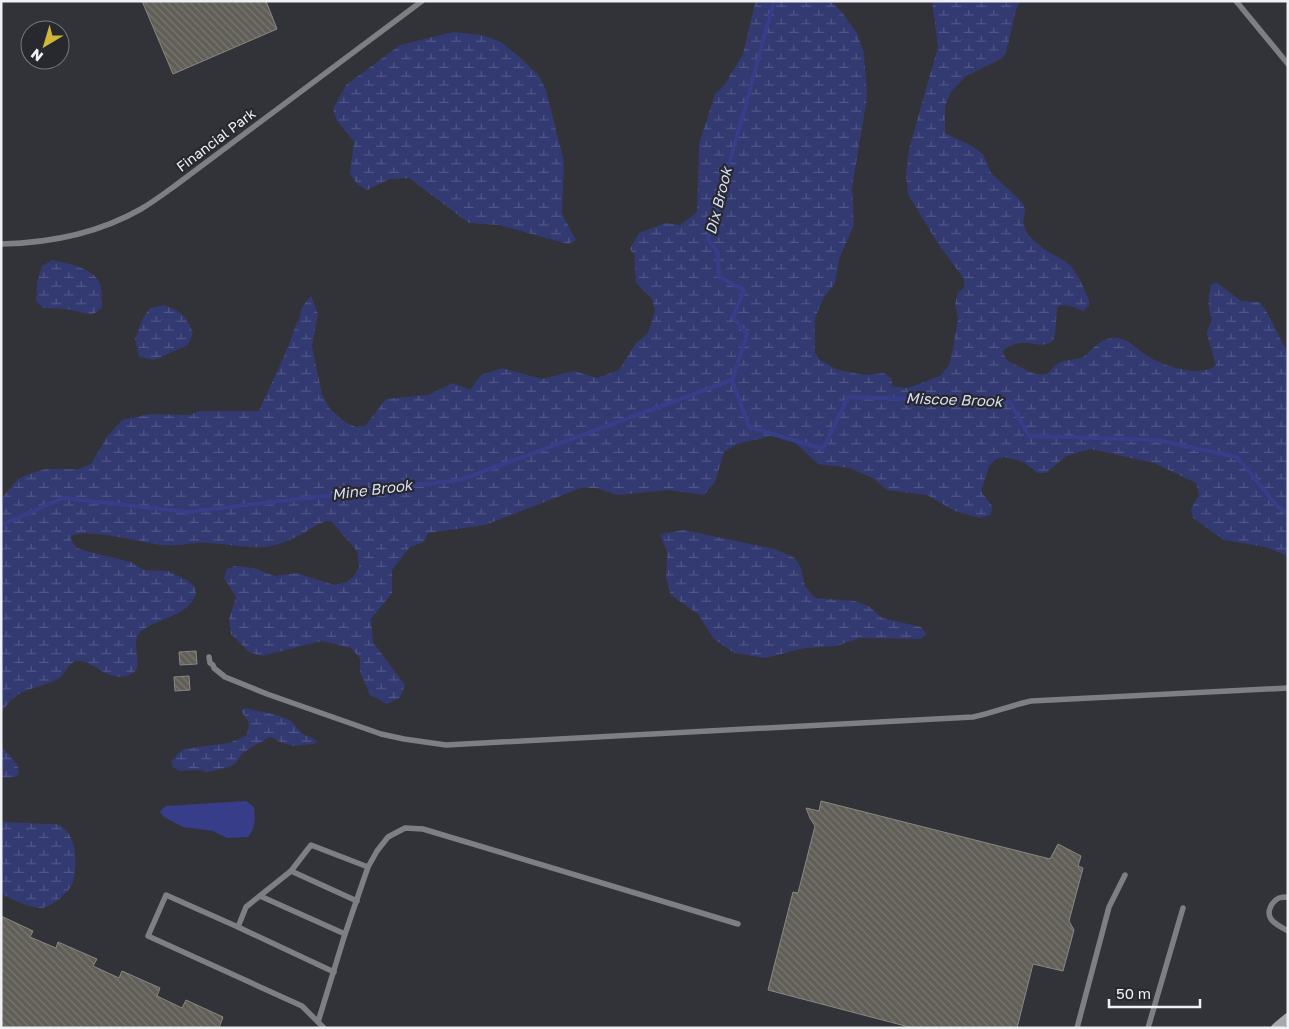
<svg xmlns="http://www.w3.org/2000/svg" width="1289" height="1029" viewBox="0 0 1289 1029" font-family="'Golos Text',sans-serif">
  <defs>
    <pattern id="wetland-marsh" width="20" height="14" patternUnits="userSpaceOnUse" patternTransform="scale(1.25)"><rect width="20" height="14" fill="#333971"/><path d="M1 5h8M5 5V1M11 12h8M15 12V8" fill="none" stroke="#515686"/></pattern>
    <pattern id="building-back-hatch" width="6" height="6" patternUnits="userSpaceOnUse" patternTransform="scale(1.25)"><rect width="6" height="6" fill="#605e57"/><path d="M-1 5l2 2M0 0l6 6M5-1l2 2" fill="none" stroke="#777670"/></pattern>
  </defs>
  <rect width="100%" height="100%" fill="#313339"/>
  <g fill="url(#wetland-marsh)">
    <path d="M 759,1 L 830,1 L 841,11 L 857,33 L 864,53 L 867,97 L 852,188 L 854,225 L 839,259 L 835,283 L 823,299 L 815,318 L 815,353 L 820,360 L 838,370 L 864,375 L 884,373 L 892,379 L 892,386 L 908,388 L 940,376 L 949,365 L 953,349 L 958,318 L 955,304 L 958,292 L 964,288 L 964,279 L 937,242 L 908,194 L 906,174 L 909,149 L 938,47 L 932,1 L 1020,1 L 1016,10 L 1006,53 L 1001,59 L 966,76 L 951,92 L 945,106 L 945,133 L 972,146 L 983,154 L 991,173 L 1017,197 L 1024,205 L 1025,210 L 1023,223 L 1027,234 L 1045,250 L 1065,261 L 1071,266 L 1079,278 L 1089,300 L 1089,306 L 1083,311 C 1075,308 1066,303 1058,306 C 1055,316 1057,329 1054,338 C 1050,349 1034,343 1025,343 C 1017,342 1008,346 1003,351 C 1004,359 1010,363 1018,366 C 1026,370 1041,379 1049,372 C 1053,368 1056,364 1061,362 C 1068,359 1077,360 1083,357 C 1085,356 1087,354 1089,352 C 1096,345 1101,340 1111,338 C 1129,336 1137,351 1151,358 C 1166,367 1202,378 1216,365 L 1207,335 L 1207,331 L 1212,320 C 1207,305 1208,301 1211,285 L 1216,282 L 1241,301 L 1259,302 C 1272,316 1277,336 1288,352 L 1288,556 L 1265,547 L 1224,540 L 1193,518 L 1191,509 L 1199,495 L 1196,483 L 1154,463 L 1091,449 L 1066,456 L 1046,473 L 1038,473 L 1023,462 L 1005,457 L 996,459 L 989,466 L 981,491 L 992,506 L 991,515 L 980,518 L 955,511 L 927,495 L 887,490 L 874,479 L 850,468 L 818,464 L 792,440 L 771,436 L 737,444 L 724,452 L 715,482 L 704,495 L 668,490 L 618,495 L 596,488 L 581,488 L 485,525 L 428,533 L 424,542 L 410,547 L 392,570 L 392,593 L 371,619 L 373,642 L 405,685 L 400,698 L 387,704 L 370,695 L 360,672 L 360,658 L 351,648 L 322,641 L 262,656 L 249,652 L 231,634 L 229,619 L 236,597 L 224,578 L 227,569 L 235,566 L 254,568 L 274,576 L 297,573 L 334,585 L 347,582 L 354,576 L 359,567 L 357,551 L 331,521 C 317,521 307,533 294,538 C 286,542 274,546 265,547 C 246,548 227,544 208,543 C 193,542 177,547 162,545 C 135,542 98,529 72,535 L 71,540 L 77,548 L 86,551 L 131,562 L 144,570 L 168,571 L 187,580 L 195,587 L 196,594 C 194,598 193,602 190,604 C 179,618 146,622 138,635 C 131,646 145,668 131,674 C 109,685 95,660 77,661 C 68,662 65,675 58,679 C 32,692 18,685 1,714 L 1,499 L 18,479 L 29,474 L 45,469 L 79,469 L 91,464 L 107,437 L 122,420 L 150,414 L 190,415 L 200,411 L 259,411 C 266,394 274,379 281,363 C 287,350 292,336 297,322 L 299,320 L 302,307 L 311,296 L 318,314 L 312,346 L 322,395 L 330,409 L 345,422 L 356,427 L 365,426 L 386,399 L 428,395 L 453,383 L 470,390 L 481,375 L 502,368 L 542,379 L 574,371 L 597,378 L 619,370 L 636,343 L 648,333 L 655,311 L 652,299 L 636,283 L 634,255 L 630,249 L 639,233 L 665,223 L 680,225 L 697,212 L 699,144 L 715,94 L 725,84 L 743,54 L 755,3 Z"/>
    <polygon points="453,32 482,35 501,42 522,59 539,76 546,90 564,162 562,214 576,240 568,244 499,225 469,223 409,178 390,179 367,190 358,185 350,174 354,142 337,121 333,109 346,85 400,45"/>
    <path d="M 52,260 C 67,263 94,268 100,284 C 102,289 102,301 102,308 L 92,315 L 67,309 L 43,308 L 36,301 L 37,282 L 42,266 Z"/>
    <path d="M 164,305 C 181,312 186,314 193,333 L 188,345 L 154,360 L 139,357 L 135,339 L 143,318 L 150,308 Z"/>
    <polygon points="684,530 775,549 795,558 801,568 805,586 815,598 855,601 870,607 882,618 921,627 927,634 921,639 859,638 837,646 805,648 765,658 734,653 714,639 698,614 671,595 666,578 667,552 660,534"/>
    <path d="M 246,708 C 260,712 276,713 289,720 C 295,723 297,730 303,734 C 308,737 313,737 317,741 L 316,743 L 313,744 L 293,746 L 280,742 L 271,737 L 267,738 L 262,742 L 253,746 L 242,754 L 235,764 L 229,767 L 208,772 L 198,770 L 179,771 L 173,767 L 171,762 L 175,757 L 183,749 L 229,743 L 246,736 C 252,721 247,722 241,710 Z"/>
    <path d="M 1,746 C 8,755 19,762 19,774 L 15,777 L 1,778 Z"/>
    <path d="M 1,822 C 15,822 30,823 44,824 C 48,824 55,823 59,825 C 77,834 78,864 73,882 C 70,892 52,907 41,908 C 28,908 13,899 1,894 Z"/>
  </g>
  <path fill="#383d8a" d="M 246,801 L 254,807 C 255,818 256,828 248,837 L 227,838 L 213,831 L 183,827 L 164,817 L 160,812 L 163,808 L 167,806 Z"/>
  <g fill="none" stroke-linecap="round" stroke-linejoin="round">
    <g stroke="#383d8a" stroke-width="4">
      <polyline points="732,380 749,427 823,449 848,397 1010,402 1029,436 1157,440 1237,457 1279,508 1288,513"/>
      <polyline points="732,380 747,334 733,318 744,290 719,277 718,253 708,239 746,104 774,1"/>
      <polyline points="1,525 63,498 187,512 460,480 732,380"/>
    </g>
  </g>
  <g fill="url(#building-back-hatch)" stroke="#8a8881">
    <polygon points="142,1 266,1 277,29 173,74"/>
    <polygon points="196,651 197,664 180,665 179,652"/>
    <polygon points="189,676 190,690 175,691 174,677"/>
    <polygon points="821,801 1050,859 1058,844 1081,856 1078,866 1083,868 1069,921 1074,930 1063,971 1033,964 1017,1028 913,1028 768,990 793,892 798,893 815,826 810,818 806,808 819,811"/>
    <polygon points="1,916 33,931 30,937 56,948 58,942 97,959 93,966 119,978 122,971 160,988 157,996 182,1008 186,1000 223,1017 219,1028 1,1028"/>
  </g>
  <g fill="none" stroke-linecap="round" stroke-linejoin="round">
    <g stroke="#7e7f82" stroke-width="5.5">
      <polyline points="1236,1 1288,64"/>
      <path d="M 1,244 C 50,243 99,233 141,209 C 153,202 165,193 176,185 L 422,1"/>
      <path d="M 209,657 L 210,663 L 213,665 L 214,668 L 225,677 L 267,694 L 381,734 L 404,739 L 446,745 L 973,717 C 993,713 1012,705 1031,701 L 1288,688"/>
      <polyline points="368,867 377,851 388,837 405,828 423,829 738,924"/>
      <polyline points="291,871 357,901"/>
      <polyline points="260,896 345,934"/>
      <path d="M 1288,897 C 1285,897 1282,897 1279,898 C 1272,901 1266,912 1271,919 C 1274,924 1283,928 1288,931"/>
      <polyline points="238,927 334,972"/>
      <polyline points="318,1022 345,934 368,867 311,845 291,871 246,907 238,927 166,895 148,936 302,1006 324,1028"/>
      <polyline points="1077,1028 1109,907 1125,875"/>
      <polyline points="1148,1028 1183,908"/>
    </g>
    <polyline stroke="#a8a9ae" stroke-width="10" points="1276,1028 1288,1018"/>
  </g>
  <g text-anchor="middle" stroke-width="4.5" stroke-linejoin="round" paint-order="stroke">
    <g font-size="14" fill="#f0f1f5" stroke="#27292f">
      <text transform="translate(216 140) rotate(-37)" y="5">Financial Park</text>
    </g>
    <g font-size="15" font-style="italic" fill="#d9def4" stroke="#27292f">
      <text transform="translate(719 201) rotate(-76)" y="5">Dix Brook</text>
      <text transform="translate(954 400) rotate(2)" y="5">Miscoe Brook</text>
      <text transform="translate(372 490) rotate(-7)" y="5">Mine Brook</text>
    </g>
  </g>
  <rect width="1289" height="1029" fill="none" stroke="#f0f1f5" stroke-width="5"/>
  <g transform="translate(45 45) rotate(218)"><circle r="24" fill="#27292f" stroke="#77797e"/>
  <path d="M0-4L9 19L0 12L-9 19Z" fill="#d0b736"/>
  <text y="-8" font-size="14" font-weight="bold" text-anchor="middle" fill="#f0f1f5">N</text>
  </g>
  <path d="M1109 999v8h91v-8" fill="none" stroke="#f0f1f5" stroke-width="2.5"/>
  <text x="1116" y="999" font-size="15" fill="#f0f1f5" stroke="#27292f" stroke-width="4" paint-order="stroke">50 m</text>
</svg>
